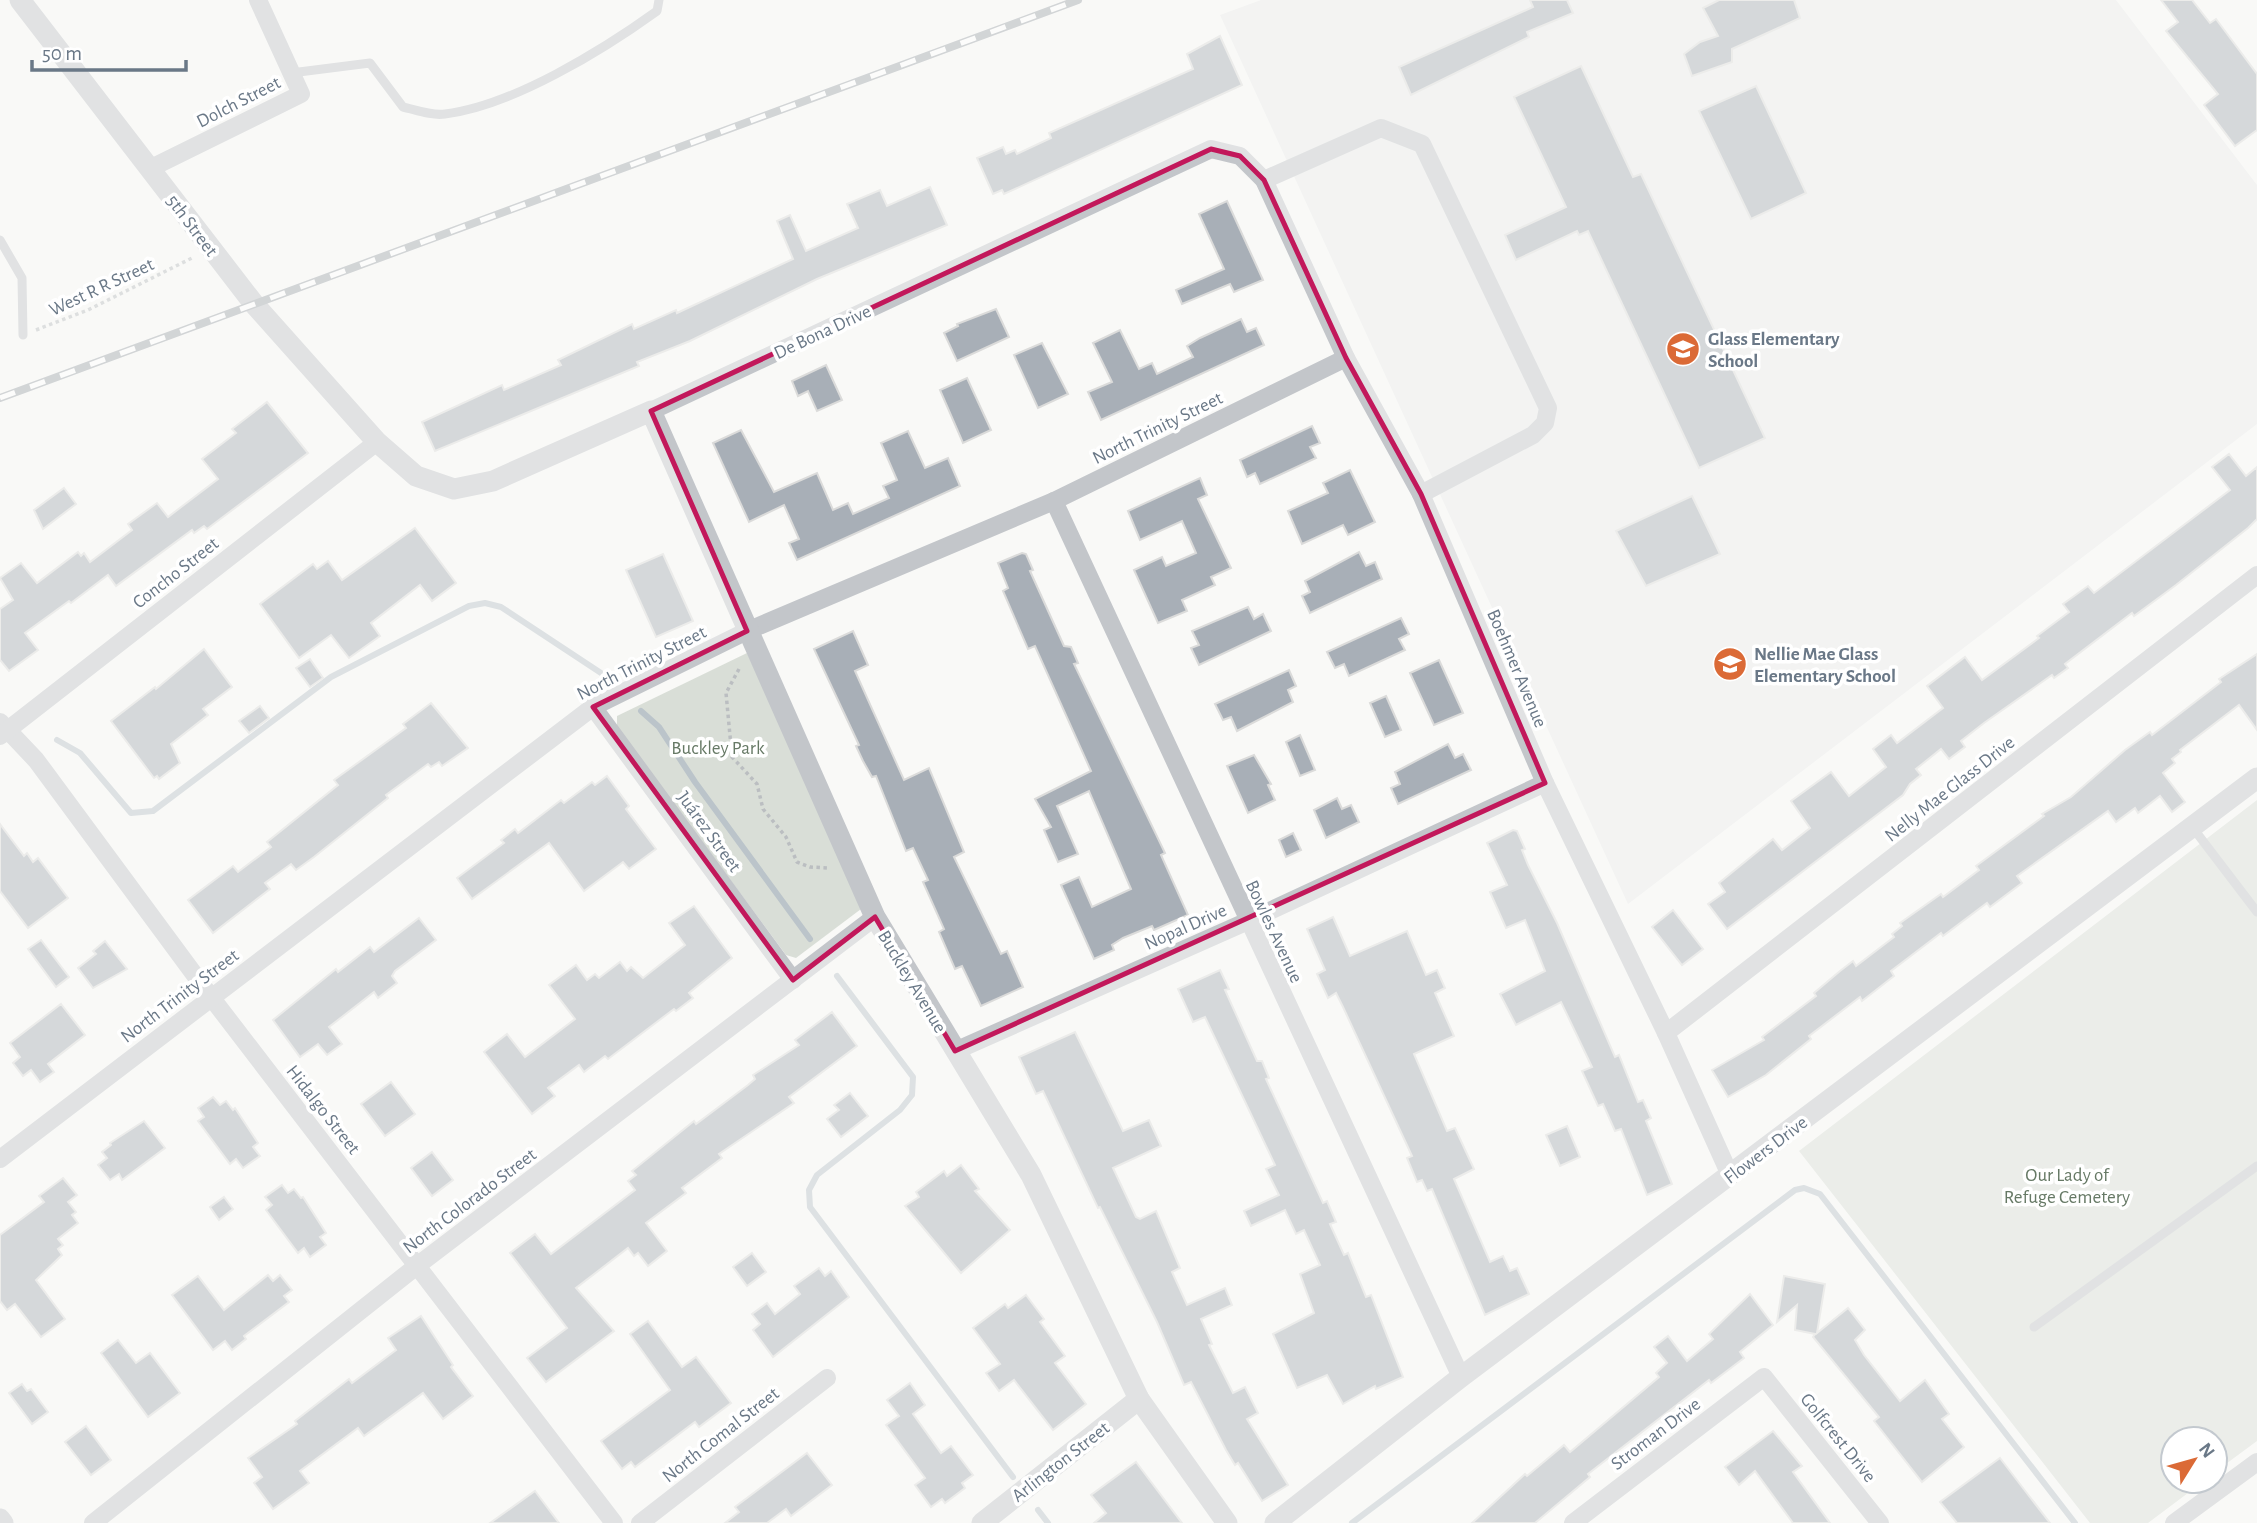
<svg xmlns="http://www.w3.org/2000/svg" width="2257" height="1523" viewBox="0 0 2257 1523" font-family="'Alegreya Sans',sans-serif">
  <rect width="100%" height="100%" fill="#f9f9f7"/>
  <polygon fill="#eaebeb" points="1261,0 2116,0 2257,185 2257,424 1628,904 1220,15"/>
  <g fill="#d9ded7">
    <polygon points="747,653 865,906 796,958 786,955 617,727 617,716"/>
    <polygon points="2257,800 2257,1441 2215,1472 2215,1439 2173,1439 2173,1481 2204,1481 2148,1523 2090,1523 1799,1151"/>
  </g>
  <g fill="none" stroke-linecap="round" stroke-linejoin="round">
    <g stroke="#bbc4ca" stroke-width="6">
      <polyline points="641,711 659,727 695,782 810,939"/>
      <polyline points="57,740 80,753 131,813 153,811 331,677 469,606 485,603 501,607 601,673"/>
      <polyline points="837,976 913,1077 912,1095 900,1110 817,1175 809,1190 810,1207 1013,1477"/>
      <polyline points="1038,1510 1048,1523"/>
      <polyline points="1352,1523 1795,1190 1804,1188 1820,1194 2075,1523"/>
    </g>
  </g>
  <g fill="#a8afb7" stroke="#dbdbda" stroke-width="2">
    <polygon points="1530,0 1567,0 1573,13 1527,32 1529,37 1411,95 1399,67 1533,7"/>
    <polygon points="1719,0 1794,0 1800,18 1732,49 1732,62 1692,76 1684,54 1700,42 1718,36 1703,8"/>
    <polygon points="2161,0 2192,0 2210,23 2216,19 2257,74 2257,130 2235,146 2204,105 2218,94 2166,31 2178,22"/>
    <polygon points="1220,36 1242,85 1004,194 1002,190 993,194 977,158 1003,147 1006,154 1015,150 1017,154 1051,138 1049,133 1193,69 1187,54"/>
    <polygon points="1581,66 1633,177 1641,174 1765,438 1699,468 1588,231 1579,235 1577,231 1516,260 1505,235 1566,207 1514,97"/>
    <polygon points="1756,86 1806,193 1751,219 1699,111"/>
    <polygon points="930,187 947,225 817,279 690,341 637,362 639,366 435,451 422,422 502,385 504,390 561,365 558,360 632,324 634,329 676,310 677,313 793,259 777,221 790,215 806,251 858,228 847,204 880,190 887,206"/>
    <polygon points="1227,201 1263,280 1234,292 1230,284 1182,304 1176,290 1224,269 1199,214"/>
    <polygon points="996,309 1009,337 957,361 944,333 958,326 957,324"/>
    <polygon points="1241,319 1247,332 1256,328 1264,345 1101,420 1088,392 1112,382 1093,343 1120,330 1139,369 1152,363 1157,374 1193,357 1187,346 1200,338"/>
    <polygon points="1042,343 1068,394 1038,408 1014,355"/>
    <polygon points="826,365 842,400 817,411 808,391 798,396 792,381"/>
    <polygon points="967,378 991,430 963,443 940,390"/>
    <polygon points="267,402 308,453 207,529 204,526 194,533 192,530 116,586 108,575 71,603 69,601 25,633 38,650 9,671 0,660 0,609 13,600 0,578 21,563 37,583 78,552 81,556 84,553 90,562 132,530 128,524 157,503 168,517 218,479 202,459 236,433 232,429"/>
    <polygon points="1312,426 1320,443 1310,447 1316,458 1260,484 1255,473 1247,477 1240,460"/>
    <polygon points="741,430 774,492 817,473 833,510 848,503 853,514 889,498 883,486 897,480 881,443 908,431 925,468 948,458 960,486 797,560 789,543 799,539 784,505 749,522 713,443"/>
    <polygon points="2229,454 2246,476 2257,467 2257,519 2248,528 2176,585 2134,616 2132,613 2065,664 2068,668 2054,678 2052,675 1984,723 1961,741 1965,747 1949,759 1941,749 1916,769 1921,775 1910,784 1903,795 1727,929 1708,904 1725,892 1719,883 1773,839 1782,850 1810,828 1791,801 1831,772 1849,796 1886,767 1873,749 1891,735 1897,743 1943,708 1927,686 1965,657 1982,680 2039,638 2037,636 2069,612 2063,604 2088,586 2094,593 2230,490 2212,467"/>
    <polygon points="1350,470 1375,522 1348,535 1343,525 1302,544 1288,511 1328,493 1323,483"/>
    <polygon points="1200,478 1207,495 1198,499 1231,568 1211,577 1215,585 1182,600 1187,611 1158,623 1134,570 1162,557 1166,566 1196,553 1182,521 1140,540 1128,511"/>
    <polygon points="64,488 76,504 43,529 34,510"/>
    <polygon points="1692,496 1720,554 1646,586 1616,531"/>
    <polygon points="415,528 456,583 432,601 420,585 371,623 380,636 349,658 331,635 299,658 260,604 313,564 317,569 328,561 342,580"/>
    <polygon points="1359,552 1366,566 1375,562 1382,579 1310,613 1302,596 1310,592 1305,581"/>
    <polygon points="1022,553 1026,554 1033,570 1030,571 1064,646 1071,647 1078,663 1074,664 1165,853 1161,855 1188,915 1154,930 1152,926 1123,938 1112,945 1114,950 1094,959 1061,885 1079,877 1092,907 1131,889 1089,791 1057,806 1078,854 1058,862 1044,830 1051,827 1035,799 1091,771 1035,646 1028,649 1003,591 1008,588 998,563"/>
    <polygon points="663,554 693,621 656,637 626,570"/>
    <polygon points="1248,607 1254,619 1263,614 1271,631 1199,665 1191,648 1199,645 1192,631"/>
    <polygon points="1401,618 1409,634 1399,639 1405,650 1349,676 1344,664 1335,668 1327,652"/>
    <polygon points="853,631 868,665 855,671 904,780 929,768 964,852 954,857 1001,954 1007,951 1023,987 981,1006 962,966 955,969 939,932 944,929 923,882 928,880 913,848 906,851 876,776 872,777 863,761 856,746 859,745 814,649"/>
    <polygon points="204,649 232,687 203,709 208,715 171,744 180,763 159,779 157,776 154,778 111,721 155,687 156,689"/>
    <polygon points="2257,654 2257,730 2239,705 2180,750 2181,752 2172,759 2175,763 2163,773 2185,802 2172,812 2160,796 2138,813 2135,808 2116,822 2108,811 2017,876 2022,883 1990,907 1987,903 1943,936 1941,933 1891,971 1894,976 1862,1001 1860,997 1809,1036 1811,1039 1766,1075 1728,1097 1712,1070 1764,1040 1762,1037 1816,996 1814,993 1840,971 1853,961 1856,966 1894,937 1892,934 1902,926 1900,923 1941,894 1943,897 1979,870 1976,866 2044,816 2042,814 2071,797 2125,750 2150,732 2152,735 2221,682 2219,679"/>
    <polygon points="310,659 323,678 310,687 296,668"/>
    <polygon points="1439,660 1463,713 1434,725 1410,673"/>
    <polygon points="1289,670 1296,686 1288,690 1293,702 1237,731 1231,717 1223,720 1215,704"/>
    <polygon points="1386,696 1401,730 1385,737 1370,703"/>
    <polygon points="431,703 468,748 442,766 439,762 431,767 428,764 386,795 388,798 314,857 296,870 291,864 265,883 270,889 213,933 188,900 233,866 238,872 271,847 267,842 338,785 334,780 406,728 403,724"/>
    <polygon points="260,706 269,718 249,733 239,721"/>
    <polygon points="1300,735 1315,770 1300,776 1286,742"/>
    <polygon points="1448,744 1455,758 1463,754 1471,770 1398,804 1391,788 1400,784 1395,772"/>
    <polygon points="1254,755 1271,784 1268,785 1275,800 1248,813 1227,766"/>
    <polygon points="607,776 629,806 626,809 656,849 629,869 623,862 584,891 549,843 472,899 457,878 504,843 501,840 515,829 518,833 561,800 564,803 592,782 595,785"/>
    <polygon points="1337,798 1342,809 1351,805 1359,822 1326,838 1314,810"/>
    <polygon points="0,824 24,856 27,853 33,862 38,858 68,898 28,928 0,891"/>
    <polygon points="1513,830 1517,831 1525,849 1522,850 1528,865 1557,923 1615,1057 1619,1055 1638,1102 1643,1100 1651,1118 1646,1121 1672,1184 1647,1195 1621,1129 1615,1131 1603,1104 1598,1106 1582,1071 1592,1067 1561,1002 1516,1025 1500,994 1545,971 1525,920 1506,928 1490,892 1507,885 1487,843"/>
    <polygon points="1293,833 1301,850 1286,857 1279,840"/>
    <polygon points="694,906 732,958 689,993 693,998 676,1011 674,1009 608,1059 605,1056 584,1072 579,1065 548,1088 555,1096 532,1114 484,1052 507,1034 525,1057 575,1019 549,985 576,965 587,980 595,974 599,978 620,962 627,971 631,967 643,978 685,945 669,923"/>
    <polygon points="1673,910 1703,949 1682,965 1652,927"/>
    <polygon points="1333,917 1350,956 1407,931 1426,975 1437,970 1445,988 1435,993 1454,1036 1414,1054 1447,1131 1455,1128 1474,1169 1454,1179 1490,1262 1503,1256 1510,1271 1517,1268 1529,1294 1485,1315 1432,1189 1427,1191 1422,1180 1417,1182 1407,1158 1412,1156 1343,1007 1336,993 1328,998 1317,974 1325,970 1307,929"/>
    <polygon points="419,918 436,940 395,971 392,976 397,983 378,998 374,992 329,1027 342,1044 327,1055 318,1044 300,1057 273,1020 336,969 338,972 370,947 374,952"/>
    <polygon points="41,940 69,977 56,987 28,949"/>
    <polygon points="105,941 127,969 93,988 78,968 96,954 93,951"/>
    <polygon points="1220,970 1229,989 1225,990 1257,1061 1262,1061 1269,1078 1266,1079 1323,1203 1327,1201 1336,1222 1330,1224 1344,1255 1348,1253 1366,1297 1371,1295 1403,1377 1376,1389 1375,1386 1343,1404 1327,1375 1297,1388 1273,1334 1314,1313 1300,1274 1320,1265 1304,1230 1296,1234 1285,1210 1251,1226 1244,1211 1279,1195 1266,1169 1275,1165 1205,1017 1193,1022 1178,989"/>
    <polygon points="61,1004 85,1035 48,1064 54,1072 40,1082 31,1070 23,1076 13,1063 20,1057 10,1043"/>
    <polygon points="832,1012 857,1046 789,1097 794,1103 719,1154 722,1158 682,1188 686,1193 646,1223 667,1251 648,1266 638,1253 634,1256 628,1248 576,1288 614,1331 546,1382 527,1358 567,1328 510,1253 535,1234 551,1254 635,1190 628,1181 636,1175 632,1171 694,1121 696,1124 748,1085 755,1079 753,1075 799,1045 795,1040"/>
    <polygon points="1075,1032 1123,1131 1149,1120 1161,1146 1113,1168 1136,1217 1140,1219 1156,1211 1180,1268 1172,1272 1187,1305 1225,1288 1232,1305 1201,1319 1212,1344 1209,1345 1233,1393 1245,1387 1258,1413 1247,1419 1288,1485 1262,1501 1238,1463 1235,1465 1226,1450 1191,1382 1184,1385 1157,1322 1100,1207 1098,1208 1043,1091 1036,1094 1019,1057"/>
    <polygon points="391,1082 415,1114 385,1136 361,1104"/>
    <polygon points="850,1093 868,1116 841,1137 827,1119 839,1110 834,1105"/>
    <polygon points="213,1097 220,1105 226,1101 233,1110 235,1108 258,1143 253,1147 260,1156 243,1168 236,1159 230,1164 198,1121 204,1117 198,1108"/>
    <polygon points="144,1121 165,1148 122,1180 119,1174 110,1180 98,1165 107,1158 102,1152 111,1145 110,1143"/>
    <polygon points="1567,1126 1580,1157 1560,1166 1546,1135"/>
    <polygon points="432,1152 453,1180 432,1196 411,1168"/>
    <polygon points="961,1165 979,1189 975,1191 1010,1230 961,1273 905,1206 919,1197 916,1192 944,1171 947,1176"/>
    <polygon points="63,1178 77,1195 68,1202 76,1212 72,1215 78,1223 58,1239 63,1245 58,1249 62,1255 36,1280 65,1319 41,1337 15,1304 7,1310 0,1301 0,1235 44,1202 39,1196"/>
    <polygon points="282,1185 288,1193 294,1189 301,1198 303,1197 326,1233 320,1237 326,1245 310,1257 304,1248 298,1253 266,1210 272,1205 265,1197"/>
    <polygon points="224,1197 233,1209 219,1220 210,1207"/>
    <polygon points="752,1253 766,1272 747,1286 733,1267"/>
    <polygon points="819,1268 825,1276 831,1271 849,1297 773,1357 753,1330 760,1324 752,1314 767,1303 775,1314 800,1294 794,1286"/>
    <polygon points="268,1275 273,1281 280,1275 292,1290 284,1296 289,1302 244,1336 246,1339 232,1350 225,1341 213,1350 172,1295 198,1276 224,1310"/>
    <polygon points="1784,1276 1825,1284 1817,1333 1848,1308 1865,1330 1855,1340 1864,1355 1900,1401 1925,1380 1949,1414 1942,1419 1964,1447 1922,1482 1874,1421 1879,1417 1813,1337 1815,1334 1795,1330 1797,1305 1777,1322"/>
    <polygon points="1750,1294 1773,1325 1740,1352 1744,1358 1711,1383 1709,1380 1588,1474 1590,1477 1535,1523 1472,1523 1525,1474 1527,1476 1564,1445 1570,1452 1659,1377 1656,1373 1667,1363 1654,1347 1668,1336 1687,1361 1713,1339 1709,1334"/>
    <polygon points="1026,1295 1044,1319 1040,1322 1065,1356 1055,1363 1086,1404 1053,1430 1014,1380 999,1391 986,1373 1000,1364 973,1328 1005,1304 1008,1308"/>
    <polygon points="421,1316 453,1365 451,1367 473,1396 443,1419 423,1393 364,1436 358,1428 300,1471 309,1483 273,1509 254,1483 262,1477 248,1458 297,1424 295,1421 349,1379 352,1383 396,1350 388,1338"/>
    <polygon points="648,1321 682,1367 696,1357 731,1403 699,1427 695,1422 635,1467 631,1462 622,1469 601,1441 670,1390 630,1334"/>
    <polygon points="118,1340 136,1363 150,1353 180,1393 148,1417 101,1353"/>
    <polygon points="910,1383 925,1405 913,1414 941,1453 951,1446 973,1475 962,1483 965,1488 945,1503 942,1499 931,1507 915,1485 925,1478 886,1425 899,1416 887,1400"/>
    <polygon points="22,1384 27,1391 31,1389 48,1412 32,1424 9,1393"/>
    <polygon points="86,1426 111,1460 91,1475 65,1442"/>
    <polygon points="1773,1431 1802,1466 1793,1472 1830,1523 1793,1523 1755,1471 1739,1485 1725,1467"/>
    <polygon points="807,1453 832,1485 791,1516 786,1509 767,1523 725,1523 739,1512 735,1507"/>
    <polygon points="2000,1458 2026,1492 2050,1523 1957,1523 1940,1502"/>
    <polygon points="1136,1462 1182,1523 1094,1523 1106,1513 1091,1495"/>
    <polygon points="535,1491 559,1523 490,1523"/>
  </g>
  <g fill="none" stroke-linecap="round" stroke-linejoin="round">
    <g stroke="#bbbec1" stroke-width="3.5" stroke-dasharray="3.5 3.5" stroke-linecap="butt">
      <polyline points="36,330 88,310 194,257"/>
      <polyline points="739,669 726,693 732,757 757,784 763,809 786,837 797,862 810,867 829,868"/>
    </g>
    <g stroke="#c3c6ca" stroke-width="9">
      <path d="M 291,73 L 370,63 L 403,107 C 416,110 432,116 445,114 C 512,106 603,50 657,11 L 659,0"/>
      <polyline points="0,240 22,278 23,335"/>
      <polyline points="2193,828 2257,912"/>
      <polyline points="2034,1327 2257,1166"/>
    </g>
    <g stroke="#c3c6ca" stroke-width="18">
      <polyline points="151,168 301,94 258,0"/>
      <polyline points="1264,180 1381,128 1422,144 1548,408 1545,423 1533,435 1421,494"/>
      <polyline points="651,411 1211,149 1240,156 1264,180 1346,358 1421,494 1545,783 1666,1033 1730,1175"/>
      <polyline points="1054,501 1461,1377"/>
      <polyline points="593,707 793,980"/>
      <polyline points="0,722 36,760 211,997 614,1523"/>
      <polyline points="0,736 377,442"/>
      <polyline points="1666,1033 2257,575"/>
      <polyline points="955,1051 1248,921 1545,783"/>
      <polyline points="0,1159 593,707 747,631 1054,501 1346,358"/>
      <polyline points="93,1523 418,1265 875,917"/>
      <polyline points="640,1523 827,1378"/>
      <polyline points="1573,1523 1764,1377 1880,1523"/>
      <polyline points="2174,1523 2257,1462"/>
    </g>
    <g stroke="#c3c6ca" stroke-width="21">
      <polyline points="20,0 254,304 377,442 416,476 454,489 493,481 651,411 875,917 1031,1175 1139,1399 1227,1523"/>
      <polyline points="0,1519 3,1523"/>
      <polyline points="982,1523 1139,1399"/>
      <polyline points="1275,1523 1461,1377 2257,778"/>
    </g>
    <g stroke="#a2a8ae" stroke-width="8">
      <polyline id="rail" points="0,398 1078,0"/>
    </g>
    <use href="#rail" stroke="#fff" stroke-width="5" stroke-dasharray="16" stroke-linecap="butt"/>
  </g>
  <path d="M0 0H2257V1523H0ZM 1211,149 L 1240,156 L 1264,180 L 1346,358 L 1421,494 L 1545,783 L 955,1051 L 875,917 L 793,980 L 593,707 L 747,631 L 651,411 Z" fill="#f9f9f7" fill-opacity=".55" fill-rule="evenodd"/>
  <path fill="none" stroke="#c2185b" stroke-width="5" stroke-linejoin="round" d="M 1211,149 L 1240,156 L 1264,180 L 1346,358 L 1421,494 L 1545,783 L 955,1051 L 875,917 L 793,980 L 593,707 L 747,631 L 651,411 Z"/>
  <defs>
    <g id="school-disc" transform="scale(1.75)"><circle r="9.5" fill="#db6a36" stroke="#fff"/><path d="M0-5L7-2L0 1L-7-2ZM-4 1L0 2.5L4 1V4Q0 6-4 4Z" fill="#fff"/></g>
  </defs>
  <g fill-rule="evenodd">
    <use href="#school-disc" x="1683" y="349"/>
    <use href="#school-disc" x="1730" y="664"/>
  </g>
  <g text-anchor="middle" stroke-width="7" stroke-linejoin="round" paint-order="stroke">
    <g font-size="19" fill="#6a7887" stroke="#fff">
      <text transform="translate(238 101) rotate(-27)" y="7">Dolch Street</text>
      <text transform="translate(193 225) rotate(53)" y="7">5th Street</text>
      <text transform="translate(101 286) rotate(-25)" y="7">West R R Street</text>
      <text transform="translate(822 331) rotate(-25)" y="7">De Bona Drive</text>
      <text transform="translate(1157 427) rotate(-26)" y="7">North Trinity Street</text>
      <text transform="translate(175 572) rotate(-38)" y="7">Concho Street</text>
      <text transform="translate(641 662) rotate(-27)" y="7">North Trinity Street</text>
      <text transform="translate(1518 668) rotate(67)" y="7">Boehmer Avenue</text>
      <text transform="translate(1949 788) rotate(-38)" y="7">Nelly Mae Glass Drive</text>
      <text transform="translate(710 831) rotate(54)" y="7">Juárez Street</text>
      <text transform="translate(1185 926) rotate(-24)" y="7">Nopal Drive</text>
      <text transform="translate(1275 931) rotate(65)" y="7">Bowles Avenue</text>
      <text transform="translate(913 981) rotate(59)" y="7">Buckley Avenue</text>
      <text transform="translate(179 995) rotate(-37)" y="7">North Trinity Street</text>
      <text transform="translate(324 1109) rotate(52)" y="7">Hidalgo Street</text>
      <text transform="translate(1765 1149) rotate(-37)" y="7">Flowers Drive</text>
      <text transform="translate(469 1200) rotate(-37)" y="7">North Colorado Street</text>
      <text transform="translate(1655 1433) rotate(-37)" y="7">Stroman Drive</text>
      <text transform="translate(720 1434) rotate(-38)" y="7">North Comal Street</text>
      <text transform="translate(1839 1437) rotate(51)" y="7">Golfcrest Drive</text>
      <text transform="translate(1060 1461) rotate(-38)" y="7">Arlington Street</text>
    </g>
    <g font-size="19" font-weight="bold" fill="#6a7887" stroke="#fff" text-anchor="start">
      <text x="1708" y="345">Glass Elementary<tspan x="1708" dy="22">School</tspan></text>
      <text x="1754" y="660">Nellie Mae Glass<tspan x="1754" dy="22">Elementary School</tspan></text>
    </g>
    <g font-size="19" fill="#667965" stroke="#fff">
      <text x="718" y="754">Buckley Park</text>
      <text x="2067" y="1181">Our Lady of<tspan x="2067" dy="22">Refuge Cemetery</tspan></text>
    </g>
  </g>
  <g transform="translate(2194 1460) rotate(53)"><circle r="33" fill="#ffffff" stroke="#c3c9cf" stroke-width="2"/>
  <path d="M0-5L12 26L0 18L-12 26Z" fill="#db6a36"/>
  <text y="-10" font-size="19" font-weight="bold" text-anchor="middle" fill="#6a7887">N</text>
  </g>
  <path d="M32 60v10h154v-10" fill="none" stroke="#6a7887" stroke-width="3.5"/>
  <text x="42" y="60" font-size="21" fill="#6a7887" stroke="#ffffff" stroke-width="5" paint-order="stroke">50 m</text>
</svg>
